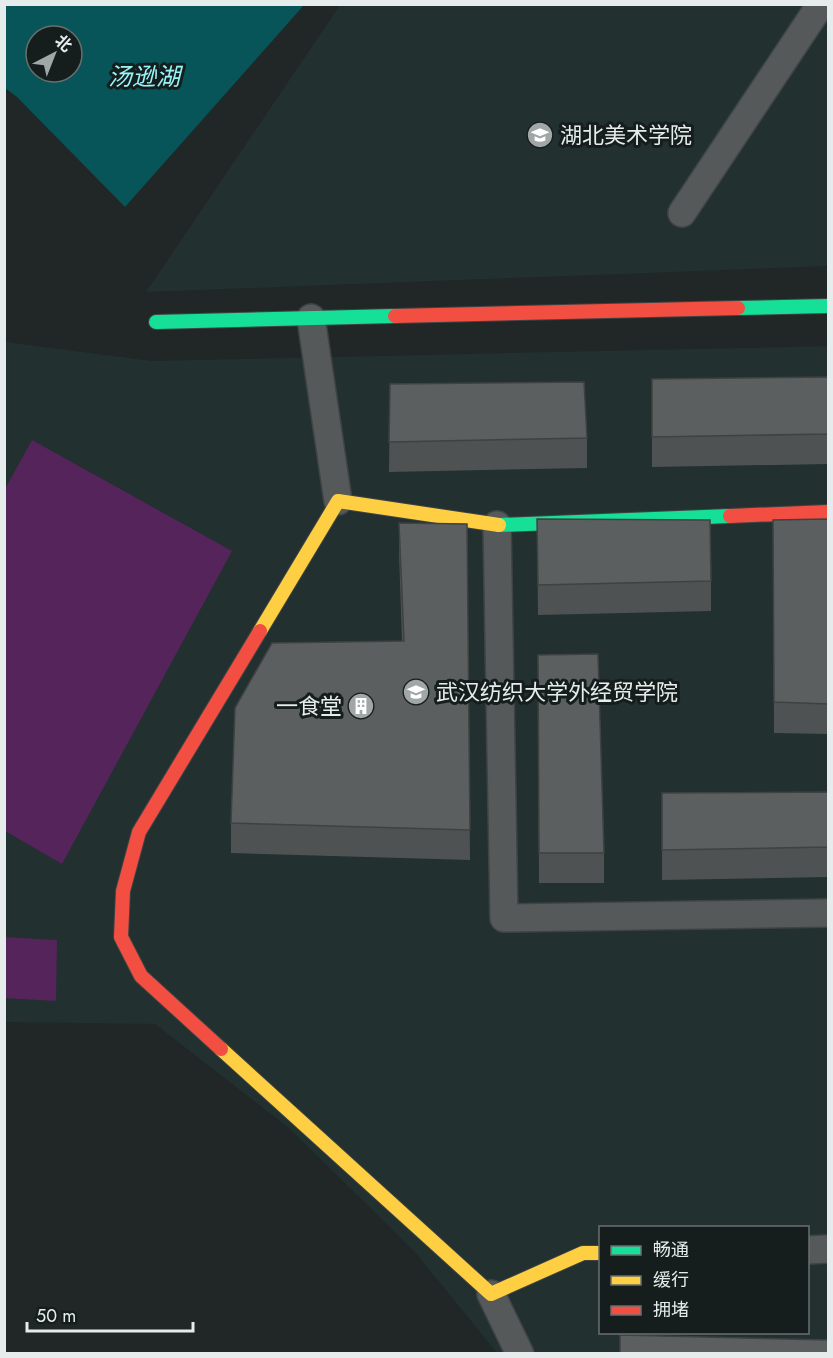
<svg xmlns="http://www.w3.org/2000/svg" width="833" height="1358" viewBox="0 0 833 1358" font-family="Jost,'Noto Sans SC',sans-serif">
  <rect width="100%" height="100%" fill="#212626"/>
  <g fill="#223030" fill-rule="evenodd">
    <polygon points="340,5 828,5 828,266 146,292"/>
    <path d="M 5,342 L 152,361 L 828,346 L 828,1353 L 497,1353 L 415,1252 L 289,1128 L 155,1024 L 5,1022 ZM 600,1228 L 808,1228 L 808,1332 L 600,1332 Z"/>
  </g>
  <g fill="#54245a">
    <polygon points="32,440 232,551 62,864 5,831 5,489"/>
    <polygon points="4,937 57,940 56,1001 5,998"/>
  </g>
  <path fill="#085559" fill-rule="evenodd" d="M 4,5 L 5,4 L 304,5 L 125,207 L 17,97 L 5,88 ZM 36,36 L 72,36 L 72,72 L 36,72 Z"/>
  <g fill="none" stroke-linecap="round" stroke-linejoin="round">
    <g stroke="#3f4343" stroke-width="30">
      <g id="street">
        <polyline points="682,213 821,4"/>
        <polyline points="311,318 338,501"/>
        <polyline points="497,525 504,918 828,913"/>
        <polyline points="808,1250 828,1249"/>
        <polyline points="491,1294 520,1354"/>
      </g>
    </g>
    <g stroke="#3f4343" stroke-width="16">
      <g id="fast">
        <polyline points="738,308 828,306"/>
        <polyline points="156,322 395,316"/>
        <polyline points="499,525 730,516"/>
      </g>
    </g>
    <g stroke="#3f4343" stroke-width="16">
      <g id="slow">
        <polyline points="260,631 338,501 499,525"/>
        <polyline points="221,1049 491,1294 583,1253 600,1253"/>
      </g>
    </g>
    <g stroke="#3f4343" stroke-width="16">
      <g id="jam">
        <polyline points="395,316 738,308"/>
        <polyline points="730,516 828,512"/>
        <polyline points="221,1049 141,976 121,937 123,891 139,832 260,631"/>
      </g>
    </g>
    <use href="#street" stroke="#565959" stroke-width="27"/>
    <use href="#fast" stroke="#16e098" stroke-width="14"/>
    <use href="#slow" stroke="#ffcf43" stroke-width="14"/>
    <use href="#jam" stroke="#f24e42" stroke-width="14"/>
  </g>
  <g fill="#4e5252">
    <polygon points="828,377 828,464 652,467 652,379"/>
    <polygon points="390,384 587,438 587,468 389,472"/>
    <polygon points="537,519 711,581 711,611 538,615"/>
    <polygon points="828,519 828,734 774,733 773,520"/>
    <polygon points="399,523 467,524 470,860 231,853 231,823 402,641 399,553"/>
    <polygon points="538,655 604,853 604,883 539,883"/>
    <polygon points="828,792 828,877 662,880 662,793"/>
  </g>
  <g fill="#5b5f5f" stroke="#404242" stroke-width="1.5">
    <polygon points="828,377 828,434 652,437 652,379"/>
    <polygon points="584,382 587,438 389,442 390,384"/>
    <polygon points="537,519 710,520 711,581 538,585"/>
    <polygon points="828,519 828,704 774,702 773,520"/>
    <polygon points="399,523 467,524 470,830 231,823 235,708 272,643 404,641"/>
    <polygon points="598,654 604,853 539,853 538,655"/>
    <polygon points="828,792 828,847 662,850 662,793"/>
    <polygon points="620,1335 828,1340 828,1353 620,1353"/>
  </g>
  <defs>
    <g id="university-disc" transform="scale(1.35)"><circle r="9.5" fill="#a1a6a6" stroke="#161d1d"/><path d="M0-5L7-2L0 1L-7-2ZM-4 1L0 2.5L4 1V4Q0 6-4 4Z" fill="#fff"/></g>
    <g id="building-disc" transform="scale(1.35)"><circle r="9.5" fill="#a1a6a6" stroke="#161d1d"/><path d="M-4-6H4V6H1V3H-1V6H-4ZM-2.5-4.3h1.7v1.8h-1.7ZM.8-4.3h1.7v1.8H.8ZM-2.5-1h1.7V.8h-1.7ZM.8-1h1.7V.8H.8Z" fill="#fff"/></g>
  </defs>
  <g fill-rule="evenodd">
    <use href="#university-disc" x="540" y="135"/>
    <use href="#university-disc" x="416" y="692"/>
    <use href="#building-disc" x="361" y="706"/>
  </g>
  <g text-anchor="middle" stroke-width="6" stroke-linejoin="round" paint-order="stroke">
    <g font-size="22" fill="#e6ebeb" stroke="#161d1d" text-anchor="start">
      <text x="560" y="143">湖北美术学院</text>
      <text x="436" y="700">武汉纺织大学外经贸学院</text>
      <text x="342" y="714" text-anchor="end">一食堂</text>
    </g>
    <g font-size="24" font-style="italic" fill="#97f5fa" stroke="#161d1d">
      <text x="144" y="85">汤逊湖</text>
    </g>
  </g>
  <rect width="833" height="1358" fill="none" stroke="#e6ebeb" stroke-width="12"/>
  <rect x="599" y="1226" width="210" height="108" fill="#161d1d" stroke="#696f6f" stroke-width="1.5"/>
  <rect x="611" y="1246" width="30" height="9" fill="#16e098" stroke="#696f6f" stroke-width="1.5"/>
  <text x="653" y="1256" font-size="18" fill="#e6ebeb">畅通</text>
  <rect x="611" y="1276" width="30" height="9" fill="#ffcf43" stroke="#696f6f" stroke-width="1.5"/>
  <text x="653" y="1286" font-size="18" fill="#e6ebeb">缓行</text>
  <rect x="611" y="1306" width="30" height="9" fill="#f24e42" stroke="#696f6f" stroke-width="1.5"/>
  <text x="653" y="1316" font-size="18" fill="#e6ebeb">拥堵</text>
  <g transform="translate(54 54) rotate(42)"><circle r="28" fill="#161d1d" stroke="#696f6f" stroke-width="1.5"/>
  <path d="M0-4.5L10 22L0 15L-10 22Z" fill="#a1a6a6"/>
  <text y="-9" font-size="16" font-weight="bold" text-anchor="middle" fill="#e6ebeb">北</text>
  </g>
  <path d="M27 1322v9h166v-9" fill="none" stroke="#e6ebeb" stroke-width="3"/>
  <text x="36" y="1322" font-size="18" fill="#e6ebeb" stroke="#161d1d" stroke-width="4.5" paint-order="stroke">50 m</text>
</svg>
